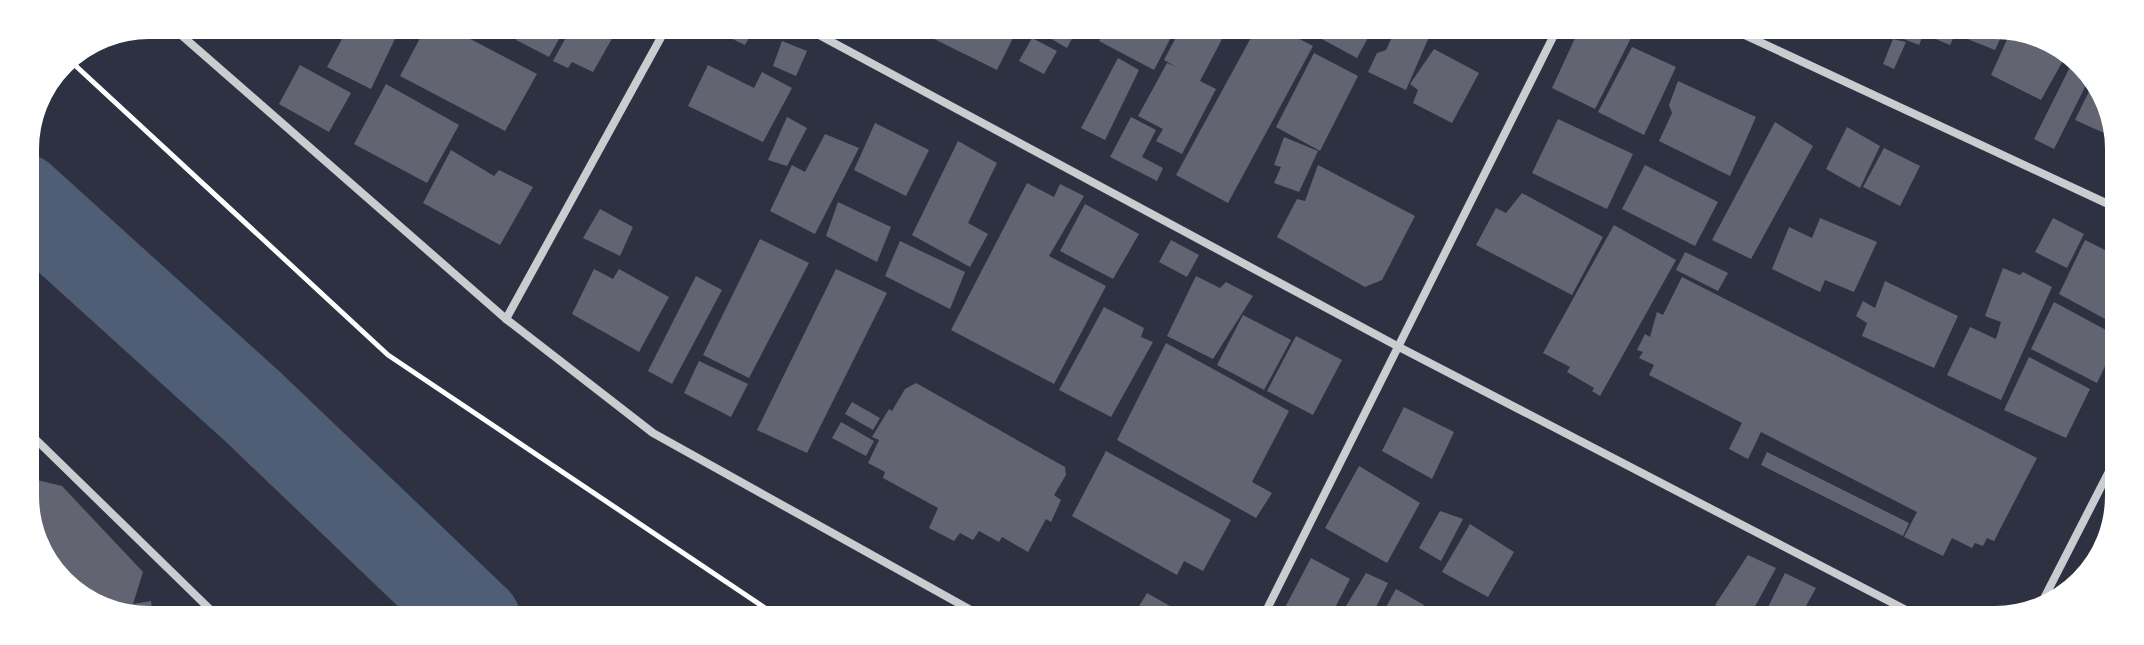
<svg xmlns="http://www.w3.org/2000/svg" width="2144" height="645" viewBox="0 0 2144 645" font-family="Karla,sans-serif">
  <rect width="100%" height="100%" fill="#2d3142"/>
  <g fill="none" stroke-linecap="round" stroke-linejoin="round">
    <polyline stroke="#4f5d75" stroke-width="88" points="21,197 252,406 477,621"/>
  </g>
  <g fill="#626471">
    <polygon points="342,20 403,22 371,89 327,67 342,39 335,33"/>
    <polygon points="429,21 436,21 537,74 505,131 400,76"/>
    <polygon points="484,21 516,21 509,34"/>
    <polygon points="527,21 569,21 549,57 516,40"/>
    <polygon points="575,21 622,21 593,72 572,62 568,68 553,61"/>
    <polygon points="726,21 747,21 756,25 745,45 720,33"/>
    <polygon points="930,22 1021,22 997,70 924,34"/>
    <polygon points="1034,22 1081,22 1067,48 1031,27"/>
    <polygon points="1109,22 1179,22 1154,70 1099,41"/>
    <polygon points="1184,22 1231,22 1200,81 1216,89 1182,154 1156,141 1163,129 1138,116 1167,63 1176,67 1164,60"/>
    <polygon points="1259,23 1269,23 1313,46 1228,203 1176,175"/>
    <polygon points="1307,23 1376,23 1357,58 1303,29"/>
    <polygon points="1392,23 1435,23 1406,90 1368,72 1377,53 1386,50 1393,35 1386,33"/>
    <polygon points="1582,23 1608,23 1632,36 1595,109 1552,88"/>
    <polygon points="1846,24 1873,24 1866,39 1843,29"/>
    <polygon points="1882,24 1928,24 1919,45 1880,30"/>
    <polygon points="1933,24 1960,24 1950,45 1928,36"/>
    <polygon points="1972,24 2007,24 1995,50 1965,38"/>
    <polygon points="2014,24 2028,24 2069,50 2041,100 1991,75"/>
    <polygon points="1032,38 1057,51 1044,74 1019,61"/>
    <polygon points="1893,39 1906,42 1894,69 1883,64"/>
    <polygon points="782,41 807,51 796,76 773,66"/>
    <polygon points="1632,47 1676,67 1644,135 1598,112"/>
    <polygon points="1434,49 1479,73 1452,123 1413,103 1418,90 1410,84"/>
    <polygon points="1314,53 1358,76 1320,151 1276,127"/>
    <polygon points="1118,58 1139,70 1105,140 1081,128"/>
    <polygon points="2072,63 2092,73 2054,149 2034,139"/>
    <polygon points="300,65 351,93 329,132 279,104"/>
    <polygon points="708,65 754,88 762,72 792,88 763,142 688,106"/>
    <polygon points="2097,75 2122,125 2122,141 2075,120"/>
    <polygon points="1678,81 1756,117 1730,176 1659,141 1672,113 1669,105"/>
    <polygon points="386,84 459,125 427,183 354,144"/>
    <polygon points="787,117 807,128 787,166 768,160"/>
    <polygon points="1131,117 1156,130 1142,157 1163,168 1157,181 1110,157"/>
    <polygon points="1558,119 1633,154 1607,209 1532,173"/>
    <polygon points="1775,122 1813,146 1751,259 1712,240"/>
    <polygon points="875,123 929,150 906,196 854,170"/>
    <polygon points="1847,127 1880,146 1860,188 1826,169"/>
    <polygon points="825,134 859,148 815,234 770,211 792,165 805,172"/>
    <polygon points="1284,137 1318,151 1299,192 1274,183 1281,167 1274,165"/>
    <polygon points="958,141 997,163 968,223 988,234 970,267 912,235"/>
    <polygon points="1884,148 1920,166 1900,206 1863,187"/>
    <polygon points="451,150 494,176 499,170 533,187 500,245 423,203"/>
    <polygon points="1318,165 1415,216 1382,280 1365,287 1277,237 1297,199 1305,201"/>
    <polygon points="1645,165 1718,202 1695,246 1622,209"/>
    <polygon points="1027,183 1054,197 1060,184 1084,196 1049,256 1106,286 1054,384 951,330"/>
    <polygon points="1522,193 1603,237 1572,295 1476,245 1496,208 1506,213"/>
    <polygon points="838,202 891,227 877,262 826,236"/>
    <polygon points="1085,204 1139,234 1113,279 1060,251"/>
    <polygon points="600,209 633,227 620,256 583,238"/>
    <polygon points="1820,218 1877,242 1854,292 1825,280 1820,292 1772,269 1789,227 1812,238"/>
    <polygon points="2053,218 2084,234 2067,268 2035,252"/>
    <polygon points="1614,225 1676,260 1600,396 1592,391 1594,388 1567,372 1570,367 1543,353"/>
    <polygon points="760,239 809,263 749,378 703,355"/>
    <polygon points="1171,240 1199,255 1187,277 1159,262"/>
    <polygon points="2085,240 2121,258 2118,326 2059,294"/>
    <polygon points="900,241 965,272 950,309 885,276"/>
    <polygon points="1685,252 1728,273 1718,291 1676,270"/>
    <polygon points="2003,268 2020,275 2023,272 2052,287 2001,400 1947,375 1970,327 1996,339 2001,322 1985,316"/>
    <polygon points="594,269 613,279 619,269 669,297 639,352 572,314"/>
    <polygon points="836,269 887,293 807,453 757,430"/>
    <polygon points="696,276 722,290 672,384 648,371"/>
    <polygon points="1196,276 1220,288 1226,282 1253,296 1213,359 1167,336"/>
    <polygon points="1682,277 2037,458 1994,541 1987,538 1983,546 1975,543 1972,548 1952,538 1943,556 1904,537 1917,512 1761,432 1748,459 1729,449 1742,423 1649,375 1654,365 1639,358 1643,352 1637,350 1645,334 1650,337 1657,312 1663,315"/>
    <polygon points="1885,281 1958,316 1934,368 1862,336 1867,323 1856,316 1863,301 1875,308"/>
    <polygon points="2054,302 2119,337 2097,383 2031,349"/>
    <polygon points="1104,307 1144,328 1141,337 1153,342 1111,417 1059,390"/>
    <polygon points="1243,315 1291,340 1264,390 1217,365"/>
    <polygon points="1296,336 1342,360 1313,415 1267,391"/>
    <polygon points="1166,343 1289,411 1252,482 1272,493 1256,518 1117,440"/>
    <polygon points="2029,357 2090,389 2066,438 2004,410"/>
    <polygon points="699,361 748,384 731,417 684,393"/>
    <polygon points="916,383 1065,467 1066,475 1054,495 1061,500 1051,522 1046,519 1028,552 1002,537 999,542 979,531 973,540 960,533 954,541 929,528 938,508 883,478 885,472 868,463 879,440 872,437 889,409 892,411 905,389"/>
    <polygon points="852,402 880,418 873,430 845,414"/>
    <polygon points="1404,407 1454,432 1432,479 1382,451"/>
    <polygon points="841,422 874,441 866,456 832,438"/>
    <polygon points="22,448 34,458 29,478 62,486 143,572 133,604 151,601 154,621 116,621 58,587 23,521"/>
    <polygon points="1106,451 1231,520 1203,571 1184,561 1177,575 1072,516"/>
    <polygon points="1767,452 1909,523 1903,536 1761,465"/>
    <polygon points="1359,466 1420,503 1387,563 1325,528"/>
    <polygon points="1440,511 1463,519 1441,561 1419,548"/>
    <polygon points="1470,524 1514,552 1488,597 1442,572"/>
    <polygon points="1748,555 1776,568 1746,623 1715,605"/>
    <polygon points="1311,558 1350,579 1327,623 1297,623 1281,615"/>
    <polygon points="1366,573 1388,583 1368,623 1347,623 1350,616 1343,611"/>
    <polygon points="1785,573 1816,588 1796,624 1760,623"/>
    <polygon points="1396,589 1424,605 1414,623 1377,623"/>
    <polygon points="1147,593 1200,623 1129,623"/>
    <polygon points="1439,610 1461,624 1431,624"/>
  </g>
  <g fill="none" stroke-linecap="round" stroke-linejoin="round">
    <polyline stroke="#fff" stroke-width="5" points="64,55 388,355 786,622"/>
    <g stroke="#caccd0" stroke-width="8">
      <polyline points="164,20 506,319 653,433 994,623"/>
      <polyline points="793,21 1399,347 1935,625"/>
      <polyline points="1721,24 2121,210"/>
      <polyline points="506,319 670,21"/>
      <polyline points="22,426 222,621"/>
      <polyline points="2038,610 2120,450"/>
      <polyline points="1260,623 1560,23"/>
    </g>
  </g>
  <path d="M0 0H2144V645H0ZM149 34H1995A115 115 0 0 1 2110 149V496A115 115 0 0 1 1995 611H149A115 115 0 0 1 34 496V149A115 115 0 0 1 149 34Z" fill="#fff" fill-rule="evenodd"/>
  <path fill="none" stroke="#fff" stroke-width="10" d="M149 34H1995A115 115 0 0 1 2110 149V496A115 115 0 0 1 1995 611H149A115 115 0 0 1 34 496V149A115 115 0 0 1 149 34Z"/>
</svg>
